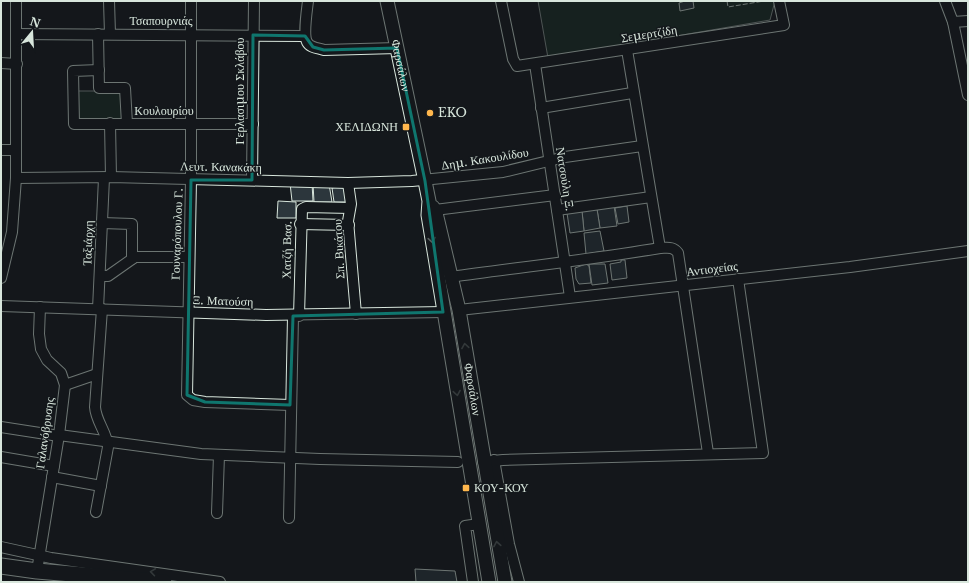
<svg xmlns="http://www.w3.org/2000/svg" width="969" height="583" viewBox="0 0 969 583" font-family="'Libre Baskerville',serif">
  <rect width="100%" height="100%" fill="#14181c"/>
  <g fill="#1a2d24" stroke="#939e99">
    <polygon points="538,1 775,1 770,20 548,58"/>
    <polygon points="76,91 122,91 123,119 76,119"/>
  </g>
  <g fill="#2c363c" stroke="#d8e6dc">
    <polygon points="685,1 693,1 694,8 680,11 679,3"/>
    <polygon points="290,183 312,183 313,201 292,201"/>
    <polygon points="313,184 329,184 332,202 314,202"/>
    <polygon points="344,186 347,202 334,202 332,188"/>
    <polygon points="278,201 296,202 296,218 277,218"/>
    <polygon points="614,206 617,226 600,228 597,209"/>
    <polygon points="627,206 629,222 618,224 615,208"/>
    <polygon points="597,209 600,228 584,231 582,211"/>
    <polygon points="582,211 584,231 570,233 567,213"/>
    <polygon points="600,231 604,251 586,254 584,233"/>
    <polygon points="621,260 625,260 627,278 612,280 610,264 621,262"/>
    <polygon points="586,264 589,266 591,283 579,284 576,279 575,268"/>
    <polygon points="589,264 605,264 608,283 592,285"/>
    <polygon points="415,569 455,571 457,582 416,582"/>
  </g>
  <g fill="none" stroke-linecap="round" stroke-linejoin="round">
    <g stroke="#d8e6dc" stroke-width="12">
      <g id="minor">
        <polyline points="109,1 110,34"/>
        <polyline points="191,1 191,180 187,395 193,400 205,402 290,405"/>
        <path d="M 308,1 C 307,10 303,35 307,42 C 310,48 318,48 324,50 L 397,48"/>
        <polyline points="501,1 513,59 517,66 784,25 779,1"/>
        <polyline points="945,1 953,22 968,95"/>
        <polyline points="953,22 968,21"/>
        <polyline points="16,34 305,36"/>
        <polyline points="98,34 99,88 125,88 127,124"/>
        <polyline points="627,50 660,248"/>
        <polyline points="1,63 17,64"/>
        <polyline points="535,64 570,297"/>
        <polyline points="99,70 73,71 74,124 253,124"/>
        <polyline points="541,108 632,93"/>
        <polyline points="110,123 111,177"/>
        <polyline points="1,150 16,150"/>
        <polyline points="16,178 111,177 348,183 412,181 503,172 565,157 642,146"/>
        <polyline points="252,180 254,1"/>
        <polyline points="348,183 351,204 348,221 356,314"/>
        <polyline points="435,210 555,195"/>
        <polyline points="557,210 651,197"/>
        <polyline points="102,223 132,224 132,259"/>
        <polyline points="300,224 349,225"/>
        <polyline points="100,276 108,276 135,257 189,257"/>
        <path d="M 450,277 C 520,267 590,260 660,248 C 667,248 673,246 678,253 L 708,453"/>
        <polyline points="1,278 12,232 16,178 16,1"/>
        <polyline points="1,306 266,315 443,312"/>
        <polyline points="98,309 104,178"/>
        <polyline points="459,310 850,267 968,251"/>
        <polyline points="299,316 302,209 306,207 350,208"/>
        <polyline points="65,385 97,374"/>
        <polyline points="1,427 59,436"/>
        <polyline points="59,435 201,454 320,459 458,462"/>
        <polyline points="1,457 54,466"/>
        <polyline points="494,460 509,544 519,582"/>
        <polyline points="483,462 503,460 763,453 738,279"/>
        <polyline points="52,477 101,486"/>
        <path d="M 96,512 L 108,447 C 107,432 96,422 95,407 L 102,309"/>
        <polyline points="217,513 219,455"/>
        <polyline points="289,518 293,316"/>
        <polyline points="1,547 51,558 220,582"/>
        <polyline points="37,571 59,435 65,385 61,373 47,360 41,349 39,334 40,307"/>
        <polyline points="473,582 465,526 479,524"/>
      </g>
    </g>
    <g stroke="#d8e6dc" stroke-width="15">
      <g id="major">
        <path id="s1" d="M 387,1 L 425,181 L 429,201 L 428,215 L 489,582"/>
        <path id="s2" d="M 433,207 L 436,213 L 459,310 L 505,582"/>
      </g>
    </g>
    <g stroke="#d8e6dc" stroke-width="17">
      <polyline id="highway" points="1,566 37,571 164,582"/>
    </g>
    <use href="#minor" stroke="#14181c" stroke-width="10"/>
    <use href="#major" stroke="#14181c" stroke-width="13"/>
    <use href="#highway" stroke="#14181c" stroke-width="15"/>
    <polyline stroke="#d8e6dc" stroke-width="1" stroke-dasharray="5 2" stroke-linecap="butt" points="727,1 728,7 764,1"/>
  </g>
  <defs><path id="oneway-chevron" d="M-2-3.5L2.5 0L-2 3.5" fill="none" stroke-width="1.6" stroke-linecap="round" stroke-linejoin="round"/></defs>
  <g stroke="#59605f">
    <use href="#oneway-chevron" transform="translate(432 240) rotate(81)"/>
    <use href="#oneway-chevron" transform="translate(465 346) rotate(-99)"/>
    <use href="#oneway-chevron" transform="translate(457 393) rotate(81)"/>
    <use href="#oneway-chevron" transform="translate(497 544) rotate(-100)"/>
    <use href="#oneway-chevron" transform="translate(153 572) rotate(-172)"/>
  </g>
  <path d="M0 0H969V583H0ZM 253,35 L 305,36 L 313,47 L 324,50 L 397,48 L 425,181 L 443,312 L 293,316 L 290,405 L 205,402 L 187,395 L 191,180 L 252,180 Z" fill="#14181c" fill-opacity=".55" fill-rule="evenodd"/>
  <path fill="none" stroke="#0f766e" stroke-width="3" stroke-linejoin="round" d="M 253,35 L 305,36 L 313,47 L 324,50 L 397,48 L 425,181 L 443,312 L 293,316 L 290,405 L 205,402 L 187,395 L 191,180 L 252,180 Z"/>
  <g fill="#ffb74d" stroke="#14181c" stroke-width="1.5">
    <circle cx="430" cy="113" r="4"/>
    <rect x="402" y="123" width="8" height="8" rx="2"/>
    <rect x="462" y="484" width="8" height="8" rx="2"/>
  </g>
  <g text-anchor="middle" stroke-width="3" stroke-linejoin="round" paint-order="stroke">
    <g font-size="12" fill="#d8e6dc" stroke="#14181c">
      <text x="161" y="25">Τσαπουρνιάς</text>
      <text transform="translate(649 34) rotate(-9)" y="4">Σεμερτζίδη</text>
      <text dy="4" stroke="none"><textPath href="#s1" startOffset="66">Φαρσάλων</textPath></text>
      <text transform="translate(240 91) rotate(-90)" y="4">Γερλασιμου Σκλάβου</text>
      <text x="164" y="115">Κουλουρίου</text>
      <text transform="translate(485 159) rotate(-9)" y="4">Δημ. Κακουλίδου</text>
      <text transform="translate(221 167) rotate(1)" y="4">Λευτ. Κανακάκη</text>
      <text transform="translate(565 179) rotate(81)" y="4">Νατσούλη Ξ.</text>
      <text transform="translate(177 234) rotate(-88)" y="4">Γουναρόπουλου Γ.</text>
      <text transform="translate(88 243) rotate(-88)" y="4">Ταξιάρχη</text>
      <text transform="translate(339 249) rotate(-93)" y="4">Σπ. Βικάτου</text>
      <text transform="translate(287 250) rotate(-89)" y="4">Χατζή Βασ.</text>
      <text transform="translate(712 269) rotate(-7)" y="4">Αντιοχείας</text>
      <text transform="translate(223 301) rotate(2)" y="4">Ξ. Ματούση</text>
      <text dy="4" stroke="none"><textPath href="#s2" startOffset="187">Φαρσάλων</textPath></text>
      <text transform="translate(45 433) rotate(-82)" y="4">Γαλανόβρυσης</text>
    </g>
    <g font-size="12" fill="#d8e6dc" stroke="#14181c" text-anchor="start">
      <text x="438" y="117">EKO</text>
      <text x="398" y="131" text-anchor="end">ΧΕΛΙΔΩΝΗ</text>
      <text x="474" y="492">ΚΟΥ-ΚΟΥ</text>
    </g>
  </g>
  <rect width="969" height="583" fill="none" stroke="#d8e6dc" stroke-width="4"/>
  <g transform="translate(32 32) rotate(18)" stroke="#14181c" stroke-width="3" paint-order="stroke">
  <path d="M0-3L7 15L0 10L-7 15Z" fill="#d8e6dc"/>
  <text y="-6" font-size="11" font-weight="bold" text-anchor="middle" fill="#d8e6dc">N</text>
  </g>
</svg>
